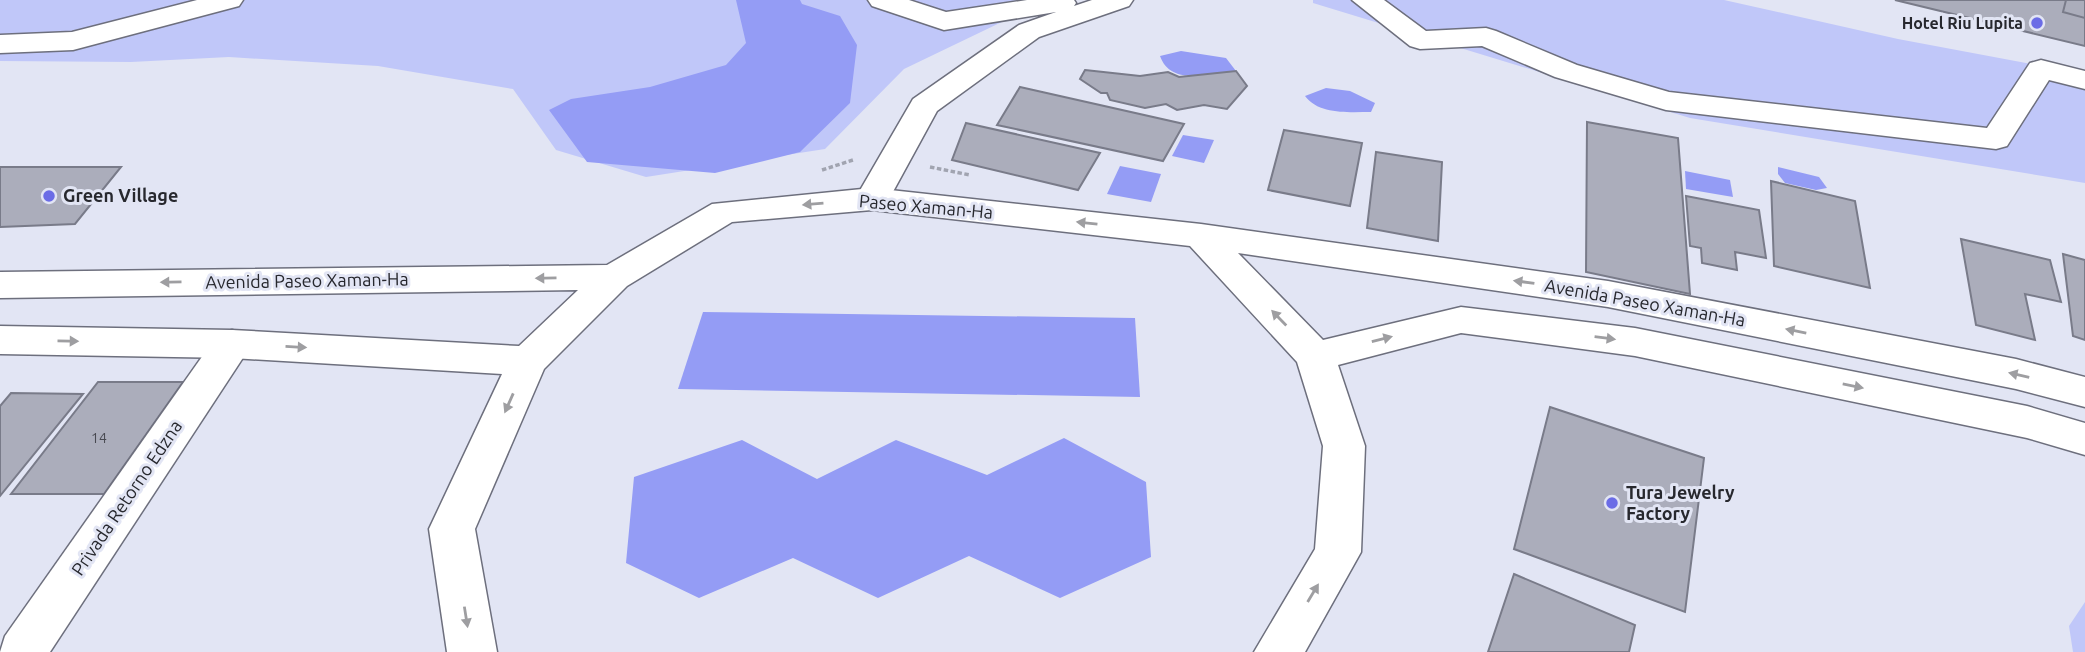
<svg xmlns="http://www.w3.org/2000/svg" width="2085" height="652" viewBox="0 0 2085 652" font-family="Ubuntu,sans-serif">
  <rect width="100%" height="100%" fill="#e2e5f4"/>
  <g fill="#c0c7f9">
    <polygon points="0,0 1061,0 1008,19 904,69 825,149 646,177 556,150 513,89 378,66 229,57 131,62 0,61"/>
    <polygon points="1313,0 1724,0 1898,39 2074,72 2085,75 2085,183 1690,118 1313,3"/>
    <polygon points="2085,602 2085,652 2073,652 2069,626"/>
  </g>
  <g fill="#949cf5">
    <polygon points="736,0 800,0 802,4 840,16 857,45 850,103 800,152 715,173 587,162 549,110 571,99 650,87 726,65 746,43"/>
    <path d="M 1181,51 L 1226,58 L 1236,71 C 1210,73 1171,87 1160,56 Z"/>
    <path d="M 1326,88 L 1350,91 L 1375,103 L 1371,112 C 1349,112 1319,115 1305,96 Z"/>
    <polygon points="1183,135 1214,140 1204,163 1172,156"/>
    <polygon points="1120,166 1161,174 1151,202 1107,194"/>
    <polygon points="1778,167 1819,177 1827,188 1816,190 1785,183 1778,174"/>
    <polygon points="1685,171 1730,180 1733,197 1686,189"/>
    <polygon points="703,312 1135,318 1140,397 678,389"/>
    <polygon points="1064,438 1146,482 1151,557 1060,598 969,556 878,598 793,558 699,598 626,563 634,477 742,440 817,479 896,440 987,475"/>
  </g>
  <g fill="#abadbb" stroke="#797b89" stroke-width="2">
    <polygon points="1895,0 2085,0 2085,46"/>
    <polygon points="2066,0 2085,0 2085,18 2063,12"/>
    <polygon points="1085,70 1140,76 1168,72 1179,77 1236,71 1247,86 1227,109 1204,105 1177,110 1166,104 1145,108 1110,100 1107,93 1101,93 1080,79"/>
    <polygon points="1020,87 1184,124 1163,161 997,125"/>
    <polygon points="1587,122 1678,138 1690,294 1586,272"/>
    <polygon points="966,123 1100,153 1078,190 952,160"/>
    <polygon points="1284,130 1362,143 1350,206 1268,190"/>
    <polygon points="1376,152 1442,162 1438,241 1367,228"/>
    <polygon points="0,167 121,167 75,224 0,227"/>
    <polygon points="1771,181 1855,201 1870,288 1774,266"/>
    <polygon points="1686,196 1759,210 1766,258 1735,252 1737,270 1702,263 1701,248 1690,246"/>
    <polygon points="1961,239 2050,260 2061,302 2025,294 2035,340 1976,325"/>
    <polygon points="2063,254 2085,260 2085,340 2073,336"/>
    <polygon points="98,382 183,382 104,494 11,494"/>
    <polygon points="11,393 83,394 0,496 0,406"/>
    <polygon points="1550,407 1704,458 1685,612 1514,549"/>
    <polygon points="1514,574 1635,625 1629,652 1488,652"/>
  </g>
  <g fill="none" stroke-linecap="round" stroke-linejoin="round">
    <g stroke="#6d6f7d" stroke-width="3">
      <g id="minor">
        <polygon points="197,0 243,0 239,6 73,50 0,53 0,35 72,32"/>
        <polygon points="868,0 909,0 946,12 1027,0 1074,0 1076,3 1074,6 1092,0 1133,0 1129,6 1039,37 937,111 889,199 884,207 872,210 860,207 855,199 913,99 1019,25 1056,12 944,30 872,6"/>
        <polygon points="1352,0 1384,0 1426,31 1486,28 1496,31 1577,65 1669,92 1987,128 2030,63 2041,60 2085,71 2085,89 2049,80 2007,146 1996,149 1666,110 1555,77 1482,46 1420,49 1410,46"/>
        <polygon points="232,330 246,334 252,344 50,652 0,652 5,636 218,334"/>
      </g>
    </g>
    <g stroke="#6d6f7d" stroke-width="3">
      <polygon id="major" points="872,188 1201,224 1608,281 2016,359 2085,377 2085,407 2016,389 1608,307 1238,253 1323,340 1461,307 1635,328 2027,406 2085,423 2085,455 2027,438 1635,356 1461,333 1338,365 1365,446 1361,552 1305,652 1254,652 1315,549 1323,446 1297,362 1190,246 872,210 732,222 627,286 544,369 475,529 497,652 447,652 429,529 502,374 232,358 0,354 0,326 232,330 519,346 578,290 0,298 0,272 607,265 712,204"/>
    </g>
    <g stroke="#a1a4b0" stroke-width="3.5" stroke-dasharray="4.5 2.5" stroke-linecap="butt">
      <polyline points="930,167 970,175"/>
      <polyline points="822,170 853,160"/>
    </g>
    <use href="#minor" fill="#fff" fill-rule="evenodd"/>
    <use href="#major" fill="#fff" fill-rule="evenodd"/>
  </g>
  <defs><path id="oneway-solid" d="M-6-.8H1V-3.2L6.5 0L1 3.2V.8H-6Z" transform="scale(1.75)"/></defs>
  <g fill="#9e9ea1">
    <use href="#oneway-solid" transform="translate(813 204) rotate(175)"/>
    <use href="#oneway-solid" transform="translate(1087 223) rotate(-174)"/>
    <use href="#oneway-solid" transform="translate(546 278) rotate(179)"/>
    <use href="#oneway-solid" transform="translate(171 282) rotate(179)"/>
    <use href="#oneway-solid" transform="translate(1524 282) rotate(-172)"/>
    <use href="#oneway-solid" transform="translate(1279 318) rotate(-134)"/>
    <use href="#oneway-solid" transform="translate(1796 331) rotate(-169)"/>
    <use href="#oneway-solid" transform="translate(1605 338) rotate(7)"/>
    <use href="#oneway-solid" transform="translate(1382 339) rotate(-14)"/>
    <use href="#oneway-solid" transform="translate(68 341) rotate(1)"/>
    <use href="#oneway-solid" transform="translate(296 347) rotate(3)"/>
    <use href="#oneway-solid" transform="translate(2019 375) rotate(-167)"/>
    <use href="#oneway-solid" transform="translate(1853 386) rotate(11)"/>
    <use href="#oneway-solid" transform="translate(509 403) rotate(114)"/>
    <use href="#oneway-solid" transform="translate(1313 593) rotate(-59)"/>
    <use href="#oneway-solid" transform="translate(466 617) rotate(81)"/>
  </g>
  <g fill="#6b6ce6" stroke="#e2e5f4" stroke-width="2.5">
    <circle cx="2037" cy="23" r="7"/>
    <circle cx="49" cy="196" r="7"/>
    <circle cx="1612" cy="503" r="7"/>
  </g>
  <g text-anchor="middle" stroke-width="6" stroke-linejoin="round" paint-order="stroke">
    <g font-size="14" fill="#484951">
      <text x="99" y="443">14</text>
    </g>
    <g font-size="16" font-weight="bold" fill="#27282e" stroke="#e2e5f4" text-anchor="end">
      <text x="2023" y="29">Hotel Riu Lupita</text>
    </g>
    <g font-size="18" font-weight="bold" fill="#27282e" stroke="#e2e5f4" text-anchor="start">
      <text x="63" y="202">Green Village</text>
      <text x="1626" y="499">Tura Jewelry<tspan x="1626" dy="21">Factory</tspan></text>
    </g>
    <g font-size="18" fill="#27282e" stroke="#e2e5f4">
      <text transform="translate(926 207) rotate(5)" y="6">Paseo Xaman-Ha</text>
      <text transform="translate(307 281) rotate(-1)" y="6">Avenida Paseo Xaman-Ha</text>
      <text transform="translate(1645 303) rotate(10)" y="6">Avenida Paseo Xaman-Ha</text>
      <text transform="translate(127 498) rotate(-56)" y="6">Privada Retorno Edzna</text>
    </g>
  </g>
</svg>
